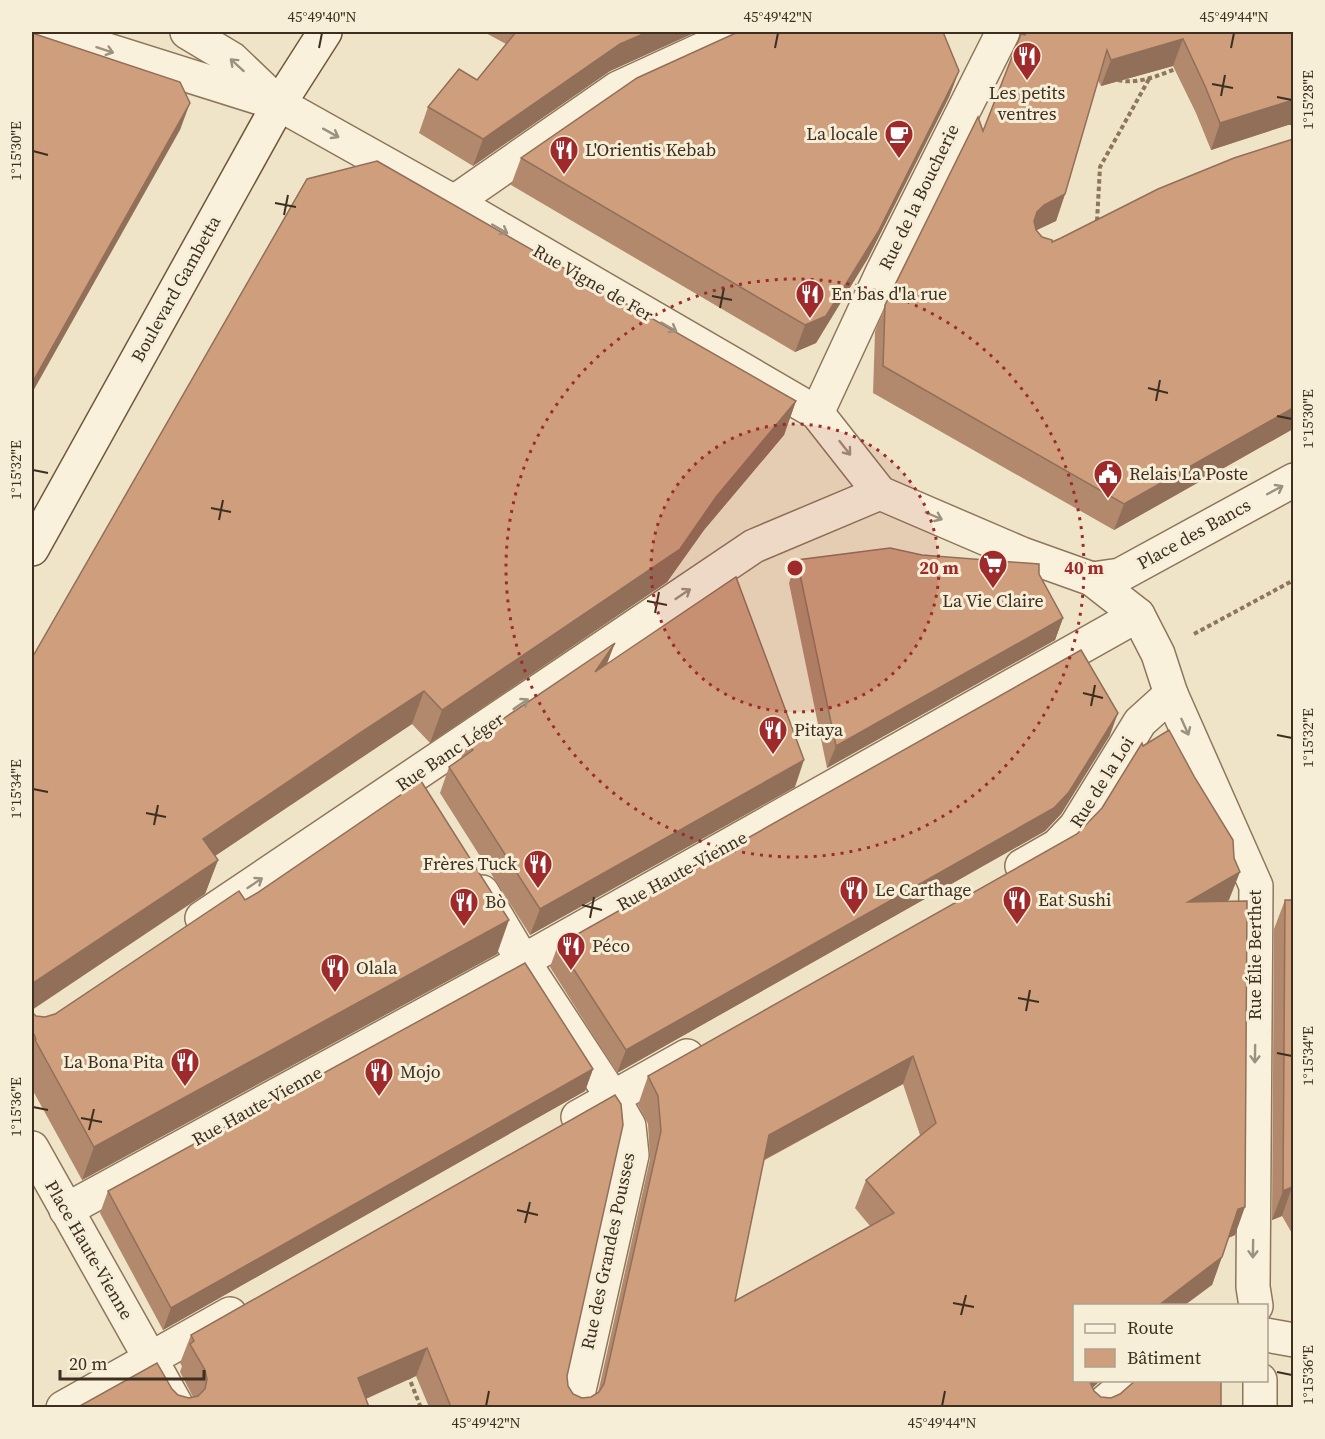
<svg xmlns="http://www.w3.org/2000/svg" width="1325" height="1439" viewBox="0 0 1325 1439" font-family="'Source Serif 4',serif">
  <rect width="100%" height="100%" fill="#f0e4c8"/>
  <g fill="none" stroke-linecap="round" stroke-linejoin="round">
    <g stroke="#8d765c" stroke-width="36">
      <g id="street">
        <polyline points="50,32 279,104 454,202 817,413 880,493 1022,554 1092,579 1138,615 1158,654 1171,694 1256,886 1253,1287 1256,1306"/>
        <polyline points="187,32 232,59 276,101"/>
        <polyline points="454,202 618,88 740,32"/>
        <polyline points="817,413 882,273 1003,32"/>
        <polyline points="1092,579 1120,575 1294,480"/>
        <polyline points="1022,866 1057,846 1076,826 1140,722 1171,694"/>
        <polyline points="482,892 523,961 613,1098 629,1126 632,1155 575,1408"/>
        <polyline points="202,918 754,546 880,493"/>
        <polyline points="578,1117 687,1056"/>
        <polyline points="32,1148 178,1408"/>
        <polyline points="66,1210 523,961 1138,615"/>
        <polyline points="1266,1335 1294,1340"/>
        <polyline points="1260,1380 1260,1408"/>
        <polyline points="63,1408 230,1314"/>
        <polyline points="1098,1408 1131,1380"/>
      </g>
    </g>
    <g stroke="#6f573f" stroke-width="36">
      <polyline id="secondary" points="32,549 279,104 325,32"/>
    </g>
    <g stroke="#8d765c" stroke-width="4" stroke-dasharray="4.5 3" stroke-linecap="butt">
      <path d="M 1118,80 C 1137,85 1160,75 1178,68"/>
      <polyline points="1097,221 1100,167 1149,79"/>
      <polyline points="1194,634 1294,580"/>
      <polyline points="408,1375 421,1408"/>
    </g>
    <use href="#street" stroke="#faf1dc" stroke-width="33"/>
    <use href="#secondary" stroke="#faf1dc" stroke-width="33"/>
  </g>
  <g fill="#b2896c" fill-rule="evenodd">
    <polygon points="484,32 696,32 610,71 473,166 419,133 428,107 477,80 506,44"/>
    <polygon points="1293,32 1293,125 1288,125 1211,150 1196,113 1173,66 1101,86 1098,80 1065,194 1056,221 1036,230 1042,237 1052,242 1293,139 1293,429 1114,530 873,393 875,332 885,305 983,131 1025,35"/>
    <polygon points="959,71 949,97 868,258 816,343 795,352 511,185 521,158"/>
    <polygon points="796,401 784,435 704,530 667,582 430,743 412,724 348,766 215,856 218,860 205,894 32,658"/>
    <polygon points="922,555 1039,574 1063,618 1055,640 827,768 789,583 797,560"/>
    <polygon points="608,663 795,787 530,935 440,793 449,767 461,758 466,744"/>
    <polygon points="1110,735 1061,814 1045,831 617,1073 550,967 558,945"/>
    <polygon points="245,900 497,954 82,1180 32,1089 32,1012 36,1016 45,1017 55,1014"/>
    <path d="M 1229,900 L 1227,901 L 1235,1235 L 1228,1238 L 1212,1285 L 1074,1305 L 1101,1380 L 1092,1388 L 1094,1391 L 1101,1397 L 1221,1407 L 429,1407 L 416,1376 L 366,1399 L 78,1407 L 172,1389 L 178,1395 L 189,1398 L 193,1397 L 180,1372 L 182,1366 L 180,1363 L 191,1335 L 615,1095 L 567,1376 L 568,1386 L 573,1394 L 582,1398 L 591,1397 L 598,1393 L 650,1159 L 648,1124 L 638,1105 L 648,1076 ZM 903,1084 L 920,1135 L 866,1180 L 855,1208 L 870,1226 L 735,1301 L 763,1161 Z"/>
    <polygon points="1285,900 1293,900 1293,1235 1282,1216 1272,1220 1274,929"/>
    <polygon points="593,1069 585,1091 163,1330 100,1213 108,1191"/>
  </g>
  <g fill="#916f58">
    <polygon points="648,32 696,32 610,71 473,166 483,139 620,44"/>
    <polygon points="1183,39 1173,66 1101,86 1111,60"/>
    <polygon points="959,71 949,97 868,258 816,343 795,352 805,325"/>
    <polygon points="1293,100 1293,125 1288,125 1211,150 1220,123"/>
    <polygon points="190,103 180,130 32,393 32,383"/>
    <polygon points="1065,194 1056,221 1035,231 1027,238 1037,212 1044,205"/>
    <polygon points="796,401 784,435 704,530 667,582 430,743 442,710 716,497"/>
    <polygon points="1293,408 1293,429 1114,530 1124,504"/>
    <polygon points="1063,618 1055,640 827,768 836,746"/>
    <polygon points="615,643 605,669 595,672"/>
    <polygon points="424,691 412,724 191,872 203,839"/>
    <polygon points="1118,713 1110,735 1061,814 1045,831 617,1073 626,1050"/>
    <polygon points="804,760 795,787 530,935 540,909"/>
    <polygon points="218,860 205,894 32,1010 32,986 33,983"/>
    <polygon points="1240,872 1229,900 1178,930 1188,902"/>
    <polygon points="509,920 497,954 82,1180 94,1147"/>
    <polygon points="913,1056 903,1084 758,1163 769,1135"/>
    <polygon points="593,1069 585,1091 163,1330 171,1308"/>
    <polygon points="1292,1187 1282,1216 1272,1220 1283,1191"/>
    <polygon points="1245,1207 1235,1235 1228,1238 1238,1209"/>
    <polygon points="1222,1257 1212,1285 1185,1305 1159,1305"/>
    <polygon points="427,1348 416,1376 347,1407 358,1378"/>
    <polygon points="1088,1380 1101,1380 1086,1394"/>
  </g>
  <g fill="#cf9f7d" stroke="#916f58" stroke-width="1.5" fill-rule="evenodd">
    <polygon points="516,32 648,32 620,44 483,139 428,107 459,69 477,80"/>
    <polygon points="738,32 943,32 959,71 878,232 826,316 805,325 521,158 637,78"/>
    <polygon points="1027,32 1293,32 1293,100 1220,123 1205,86 1183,39 1111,60 1107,50 1065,194 1044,205 1037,212 1034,221 1036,230 1042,237 1052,240 1052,242 1061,238 1158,189 1234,158 1293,139 1293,408 1124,504 883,366 885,305 978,117 983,131 1021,34 1025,35"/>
    <polygon points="32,33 180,82 190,103 32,383"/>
    <polygon points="377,161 796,401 716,497 680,549 442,710 424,691 360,733 203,839 218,860 33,983 32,986 32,658 307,179"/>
    <polygon points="890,548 922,555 1039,564 1039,574 1063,618 836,746 797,560"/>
    <polygon points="736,577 804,760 540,909 449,767 473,750 466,744 615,643 595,672"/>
    <polygon points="1081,650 1118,713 1069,792 1054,808 626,1050 558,945"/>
    <path d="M 1169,730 L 1195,778 L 1233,840 L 1234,858 L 1240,872 L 1188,902 L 1247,901 L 1245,1207 L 1238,1209 L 1222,1257 L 1159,1305 L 1074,1305 L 1074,1380 L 1090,1380 L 1090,1382 L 1094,1391 L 1101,1397 L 1111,1398 L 1120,1394 L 1136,1380 L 1221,1380 L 1221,1407 L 451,1407 L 427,1348 L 358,1378 L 369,1407 L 78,1407 L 157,1363 L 172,1389 L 178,1395 L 189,1398 L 198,1396 L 205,1389 L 207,1379 L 205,1370 L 190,1344 L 194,1341 L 191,1335 L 615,1095 L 621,1104 L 623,1125 L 567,1376 L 568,1386 L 573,1394 L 582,1398 L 591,1397 L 599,1392 L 604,1384 L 661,1131 L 658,1096 L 648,1076 L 1077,834 L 1102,808 L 1142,743 L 1143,746 ZM 913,1056 L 936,1123 L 866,1180 L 894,1213 L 735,1301 L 769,1135 Z"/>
    <polygon points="421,781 509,920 94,1147 35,1040 36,1039 32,1030 32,1012 36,1016 45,1017 55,1014 239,891 245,900 257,893"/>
    <polygon points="1285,900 1293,900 1293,1189 1292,1187 1283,1191"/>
    <polygon points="525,963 593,1069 171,1308 108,1191"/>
  </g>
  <defs><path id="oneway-shaft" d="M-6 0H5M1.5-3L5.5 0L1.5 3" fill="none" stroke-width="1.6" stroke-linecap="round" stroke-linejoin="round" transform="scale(1.5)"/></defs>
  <g stroke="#9c907e">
    <use href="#oneway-shaft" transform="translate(105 50) rotate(18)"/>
    <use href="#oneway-shaft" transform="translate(237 65) rotate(-138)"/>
    <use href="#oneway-shaft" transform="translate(331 133) rotate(29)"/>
    <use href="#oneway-shaft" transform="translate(500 229) rotate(30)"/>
    <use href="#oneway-shaft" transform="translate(669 327) rotate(30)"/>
    <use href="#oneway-shaft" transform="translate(845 448) rotate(52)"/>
    <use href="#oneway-shaft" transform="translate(1275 490) rotate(-28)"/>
    <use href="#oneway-shaft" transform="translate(934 516) rotate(23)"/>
    <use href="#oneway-shaft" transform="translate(683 594) rotate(-34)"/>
    <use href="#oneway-shaft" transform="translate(521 704) rotate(-34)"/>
    <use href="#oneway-shaft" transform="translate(1185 727) rotate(66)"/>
    <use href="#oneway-shaft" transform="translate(255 883) rotate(-34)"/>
    <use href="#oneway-shaft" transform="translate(1255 1054) rotate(91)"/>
    <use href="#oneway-shaft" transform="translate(1253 1249) rotate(91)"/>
  </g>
  <path fill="none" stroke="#3d2e20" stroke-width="2" d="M 319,48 L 322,33M 775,48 L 778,33M 1231,48 L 1234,33M 1212,84 L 1233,88M 1221,96 L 1225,75M 1277,97 L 1292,100M 33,151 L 48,155M 275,203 L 296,207M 284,215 L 288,195M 712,296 L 732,300M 720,308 L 724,288M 1148,388 L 1168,393M 1156,401 L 1160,380M 1277,416 L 1292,419M 33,470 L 48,473M 211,508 L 231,512M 219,520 L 223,500M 647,601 L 667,605M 655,613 L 659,592M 1083,693 L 1103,698M 1091,706 L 1095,685M 1277,735 L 1292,738M 33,789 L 48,792M 146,813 L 166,817M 154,825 L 158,805M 582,905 L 602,910M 590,918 L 594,897M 1018,998 L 1039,1002M 1026,1011 L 1030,990M 1277,1053 L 1292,1056M 33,1107 L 48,1110M 81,1118 L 102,1122M 89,1130 L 94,1109M 517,1210 L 538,1215M 525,1223 L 530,1202M 953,1303 L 974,1307M 961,1315 L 966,1295M 1277,1372 L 1292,1375M 486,1406 L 489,1391M 942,1406 L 945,1391"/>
  <circle cx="795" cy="568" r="144" fill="#9e2a2b" fill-opacity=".12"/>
  <g fill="none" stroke="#9e2a2b" stroke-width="3" stroke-dasharray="3 6">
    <circle cx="795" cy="568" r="144"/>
    <circle cx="795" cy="568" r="289"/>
  </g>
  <defs>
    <g id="restaurant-pin" transform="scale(1.5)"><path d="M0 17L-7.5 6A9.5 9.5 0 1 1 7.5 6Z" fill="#9e2a2b" stroke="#f7eed8"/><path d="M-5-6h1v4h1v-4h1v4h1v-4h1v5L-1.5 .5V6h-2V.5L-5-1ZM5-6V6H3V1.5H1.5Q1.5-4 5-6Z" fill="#fff"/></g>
    <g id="cafe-pin" transform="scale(1.5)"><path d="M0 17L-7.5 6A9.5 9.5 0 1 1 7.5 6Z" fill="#9e2a2b" stroke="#f7eed8"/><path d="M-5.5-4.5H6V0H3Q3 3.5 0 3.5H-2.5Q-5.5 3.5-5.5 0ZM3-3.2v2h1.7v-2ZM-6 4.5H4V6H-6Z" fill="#fff"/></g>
    <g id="civic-pin" transform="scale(1.5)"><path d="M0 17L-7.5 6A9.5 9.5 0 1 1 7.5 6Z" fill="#9e2a2b" stroke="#f7eed8"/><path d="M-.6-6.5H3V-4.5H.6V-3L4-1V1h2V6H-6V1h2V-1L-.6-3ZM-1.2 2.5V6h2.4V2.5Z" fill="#fff"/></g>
    <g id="supermarket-pin" transform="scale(1.5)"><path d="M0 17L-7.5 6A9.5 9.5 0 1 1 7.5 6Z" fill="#9e2a2b" stroke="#f7eed8"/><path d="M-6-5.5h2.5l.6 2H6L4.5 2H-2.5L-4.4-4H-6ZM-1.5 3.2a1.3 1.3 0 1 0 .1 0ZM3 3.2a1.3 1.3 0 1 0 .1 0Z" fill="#fff"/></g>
  </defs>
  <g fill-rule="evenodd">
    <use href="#restaurant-pin" x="1027" y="56"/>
    <use href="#cafe-pin" x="899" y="134"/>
    <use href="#restaurant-pin" x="564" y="150"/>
    <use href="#restaurant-pin" x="810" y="294"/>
    <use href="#civic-pin" x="1108" y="474"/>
    <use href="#supermarket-pin" x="993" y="564"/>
    <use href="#restaurant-pin" x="773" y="730"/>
    <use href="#restaurant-pin" x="538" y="864"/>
    <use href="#restaurant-pin" x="854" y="890"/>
    <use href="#restaurant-pin" x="1017" y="900"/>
    <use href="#restaurant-pin" x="464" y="902"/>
    <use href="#restaurant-pin" x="571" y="946"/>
    <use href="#restaurant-pin" x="335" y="968"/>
    <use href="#restaurant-pin" x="185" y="1062"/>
    <use href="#restaurant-pin" x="379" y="1072"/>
  </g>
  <g text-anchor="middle" stroke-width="6" stroke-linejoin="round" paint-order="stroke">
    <g font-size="18" fill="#3d2e20" stroke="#f7eed8" text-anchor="start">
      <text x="1027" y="99" text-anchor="middle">Les petits<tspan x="1027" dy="21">ventres</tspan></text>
      <text x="878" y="140" text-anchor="end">La locale</text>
      <text x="585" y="156">L'Orientis Kebab</text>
      <text x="831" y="300">En bas d'la rue</text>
      <text x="1129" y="480">Relais La Poste</text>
      <text x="993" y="607" text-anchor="middle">La Vie Claire</text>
      <text x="794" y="736">Pitaya</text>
      <text x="517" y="870" text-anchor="end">Frères Tuck</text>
      <text x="875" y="896">Le Carthage</text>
      <text x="1038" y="906">Eat Sushi</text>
      <text x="485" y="908">Bò</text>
      <text x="592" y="952">Péco</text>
      <text x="356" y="974">Olala</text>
      <text x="164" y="1068" text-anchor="end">La Bona Pita</text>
      <text x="400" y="1078">Mojo</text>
    </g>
    <g font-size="18" fill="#3d2e20" stroke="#f7eed8">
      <text transform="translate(919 197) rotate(-64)" y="6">Rue de la Boucherie</text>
      <text transform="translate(593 283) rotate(30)" y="6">Rue Vigne de Fer</text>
      <text transform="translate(176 289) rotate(-61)" y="6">Boulevard Gambetta</text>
      <text transform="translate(1194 534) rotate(-29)" y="6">Place des Bancs</text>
      <text transform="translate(450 752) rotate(-34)" y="6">Rue Banc Léger</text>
      <text transform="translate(1102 782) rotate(-58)" y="6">Rue de la Loi</text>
      <text transform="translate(682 871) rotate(-29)" y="6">Rue Haute-Vienne</text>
      <text transform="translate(1255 955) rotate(-90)" y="6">Rue Élie Berthet</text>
      <text transform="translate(257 1106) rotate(-29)" y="6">Rue Haute-Vienne</text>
      <text transform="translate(89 1250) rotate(60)" y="6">Place Haute-Vienne</text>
      <text transform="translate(608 1251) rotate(-78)" y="6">Rue des Grandes Pousses</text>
    </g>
  </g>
  <circle cx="795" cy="568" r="9" fill="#9e2a2b" stroke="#f7eed8" stroke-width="3"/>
  <g font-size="18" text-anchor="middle" font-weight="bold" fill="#9e2a2b" stroke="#f7eed8" stroke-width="6" stroke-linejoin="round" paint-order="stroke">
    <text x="939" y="574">20 m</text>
    <text x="1084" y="574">40 m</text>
  </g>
  <rect width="1325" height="1439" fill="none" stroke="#f7eed8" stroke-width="66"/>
  <rect x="1073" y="1304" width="195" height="78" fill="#f7eed8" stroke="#ada18e" stroke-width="1.5"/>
  <rect x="1085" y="1324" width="30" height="9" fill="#faf1dc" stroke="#ada18e" stroke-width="1.5"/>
  <text x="1127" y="1334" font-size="18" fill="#3d2e20">Route</text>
  <rect x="1085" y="1349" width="30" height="18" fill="#cf9f7d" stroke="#ada18e" stroke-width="1.5"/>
  <text x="1127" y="1364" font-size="18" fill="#3d2e20">Bâtiment</text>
  <path d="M60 1370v9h144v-9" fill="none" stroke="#3d2e20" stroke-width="3"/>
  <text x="69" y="1370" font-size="18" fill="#3d2e20" stroke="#f7eed8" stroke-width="4.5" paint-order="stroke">20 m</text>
  <rect x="33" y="33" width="1259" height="1373" fill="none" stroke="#3d2e20" stroke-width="2"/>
  <g font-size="15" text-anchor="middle" fill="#3d2e20">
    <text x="322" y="22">45°49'40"N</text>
    <text x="778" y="22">45°49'42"N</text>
    <text x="1234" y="22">45°49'44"N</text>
    <text transform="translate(1308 100) rotate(-90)" y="5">1°15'28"E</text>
    <text transform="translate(16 151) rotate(-90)" y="5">1°15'30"E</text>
    <text transform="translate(1308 419) rotate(-90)" y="5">1°15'30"E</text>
    <text transform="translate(16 470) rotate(-90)" y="5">1°15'32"E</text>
    <text transform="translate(1308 738) rotate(-90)" y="5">1°15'32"E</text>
    <text transform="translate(16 789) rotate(-90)" y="5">1°15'34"E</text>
    <text transform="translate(1308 1056) rotate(-90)" y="5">1°15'34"E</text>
    <text transform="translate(16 1107) rotate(-90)" y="5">1°15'36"E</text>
    <text transform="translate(1308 1375) rotate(-90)" y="5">1°15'36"E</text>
    <text x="486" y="1428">45°49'42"N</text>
    <text x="942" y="1428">45°49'44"N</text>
  </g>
</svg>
